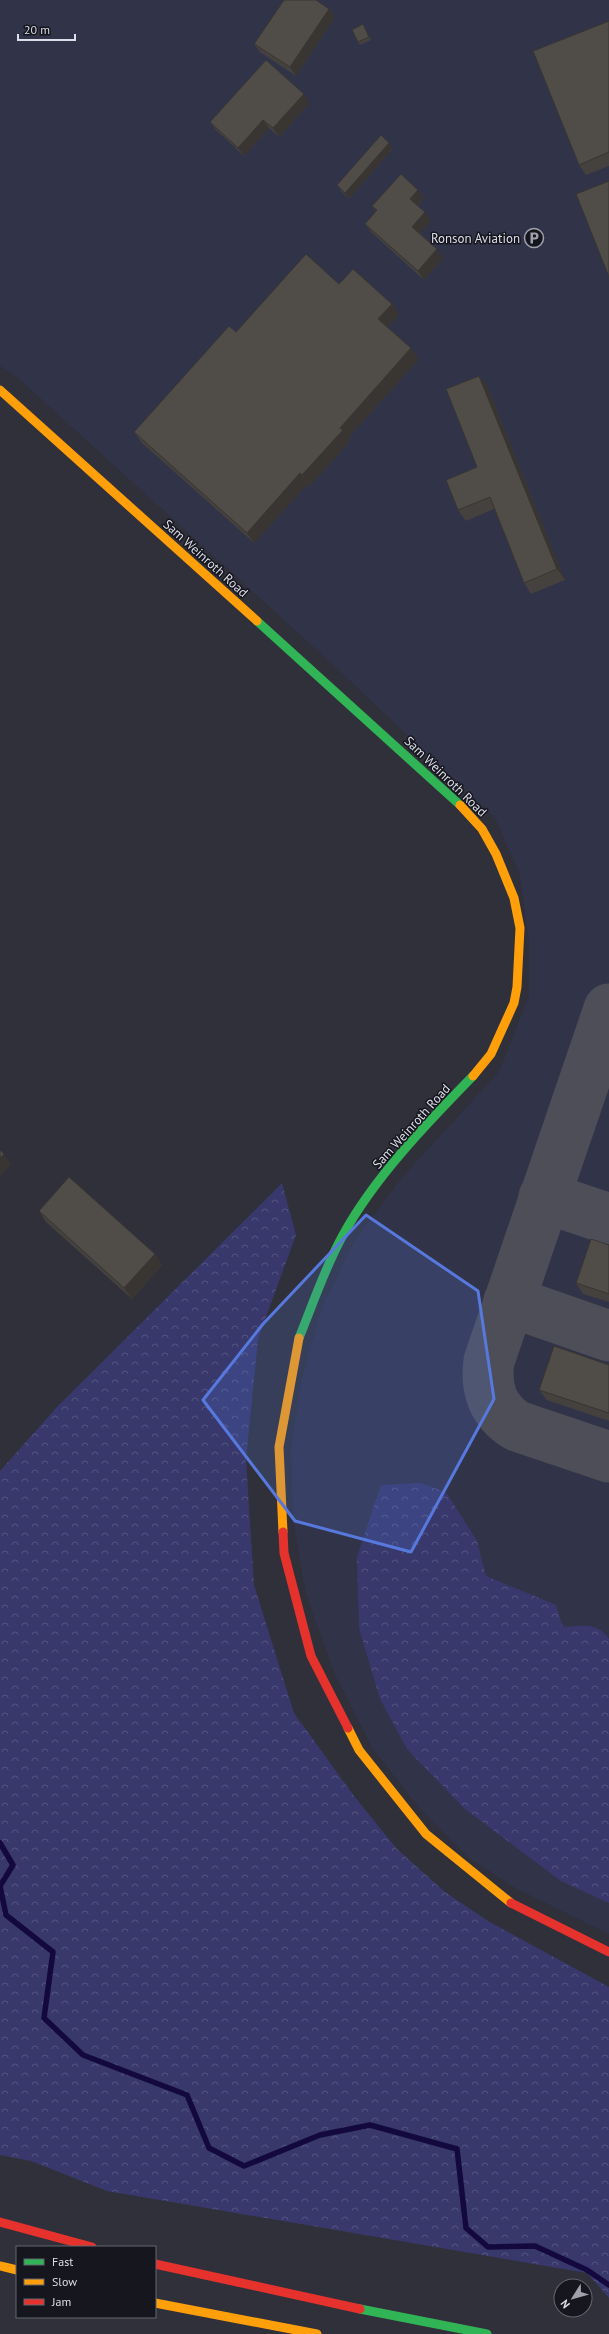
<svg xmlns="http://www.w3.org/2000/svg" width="609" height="2334" viewBox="0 0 609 2334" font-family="'PT Sans',sans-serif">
  <defs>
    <pattern id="forest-crowns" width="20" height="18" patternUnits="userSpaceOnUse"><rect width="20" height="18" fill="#38386c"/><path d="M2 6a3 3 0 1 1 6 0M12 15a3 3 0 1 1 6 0" fill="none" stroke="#545481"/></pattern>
  </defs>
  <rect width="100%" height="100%" fill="#2f303a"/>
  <polygon fill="#313349" points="0,0 609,0 609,1934 517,1889 468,1857 419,1808 373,1749 335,1675 306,1594 293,1520 291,1448 302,1378 322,1307 355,1240 405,1174 499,1072 529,996 529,943 520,875 495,818 328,660 17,377 0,366"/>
  <g fill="url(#forest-crowns)">
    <polygon points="282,1183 296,1235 258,1339 246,1459 254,1585 294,1713 354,1796 397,1849 445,1892 488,1921 609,1987 609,2298 587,2273 107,2191 31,2161 0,2155 0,1471 57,1407"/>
    <path d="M 420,1483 L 446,1492 L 477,1541 L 486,1576 L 556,1605 L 563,1627 C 581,1626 598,1622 609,1639 L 609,1903 L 561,1881 L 465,1809 L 407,1749 L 380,1699 L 359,1628 L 357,1557 L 381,1485 Z"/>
  </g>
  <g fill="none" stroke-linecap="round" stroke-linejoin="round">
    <polyline stroke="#13093e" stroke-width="5.5" points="0,1843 13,1865 0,1886 6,1915 53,1952 44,2018 83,2055 187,2095 209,2148 244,2166 320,2135 370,2125 457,2149 466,2228 488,2247 535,2246 587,2270 609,2285"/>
    <g stroke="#4d4e57" stroke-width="51">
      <path d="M 609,1009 L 489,1361 C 485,1389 493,1411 517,1426 L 609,1457"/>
      <polyline points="544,1197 609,1219"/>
      <polyline points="509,1301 609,1336"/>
    </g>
    <g stroke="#30b455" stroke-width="9">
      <polyline points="257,621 460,805"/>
      <path d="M 299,1338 C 313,1304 325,1267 343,1235 C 374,1178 427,1123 473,1076"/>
      <polyline points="360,2309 487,2334"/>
    </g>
    <g stroke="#ff9f0a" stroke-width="9">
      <polyline points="0,390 257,621"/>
      <polyline points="460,805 482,829 496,854 514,898 520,928 517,987 514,1003 491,1054 473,1076"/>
      <polyline points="283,1532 279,1447 299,1338"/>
      <polyline points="348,1728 359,1750 426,1834 511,1903"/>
      <polyline points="0,2266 17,2270"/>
      <polyline points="155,2303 317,2334"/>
    </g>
    <g stroke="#e5322d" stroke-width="9">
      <polyline points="283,1532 284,1553 311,1656 348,1728"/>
      <polyline points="511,1903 609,1952"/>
      <polyline points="0,2222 92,2247"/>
      <polyline points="155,2264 360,2309"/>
    </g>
  </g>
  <g fill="#45413e">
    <polygon points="329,9 335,17 296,76 260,52 254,44"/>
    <polygon points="609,21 609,166 586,175 579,165"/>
    <polygon points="365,27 371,40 360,45 358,42"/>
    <polygon points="310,103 279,137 269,128 244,156 216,130 210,122"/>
    <polygon points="393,148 349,199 341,191 337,185"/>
    <polygon points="418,190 424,198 418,206 431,221 420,233 443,258 424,280 371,232 365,224 376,211 372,206"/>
    <polygon points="339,284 392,304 399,314 388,327 419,359 348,438 350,441 310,486 308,484 254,543 142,443 134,432 236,332"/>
    <polygon points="487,386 565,580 531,594 524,583 494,509 466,521 458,510 477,467"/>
    <polygon points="39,1211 155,1254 162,1265 132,1299 46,1222"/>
    <polygon points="609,1245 609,1302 583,1294 576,1283"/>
    <polygon points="609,1365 609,1421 547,1400 539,1390"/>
  </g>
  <g fill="#383532">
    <polygon points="329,9 335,17 296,76 290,67"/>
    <polygon points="304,94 310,103 279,137 273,128"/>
    <polygon points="263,120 269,128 244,156 238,148"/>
    <polygon points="389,143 393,148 349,199 345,193"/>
    <polygon points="418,190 424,198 416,207 410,199"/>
    <polygon points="425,212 431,221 418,235 412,227"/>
    <polygon points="437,249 443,258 424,280 418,271"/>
    <polygon points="392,304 399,314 386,330 378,319"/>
    <polygon points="411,348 419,359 348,438 350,441 310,486 302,475 340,428"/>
    <polygon points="479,376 487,386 565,580 557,569"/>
    <polygon points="300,473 308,484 254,543 247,533"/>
    <polygon points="4,1154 11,1164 0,1177 0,1158"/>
    <polygon points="155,1254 162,1265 132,1299 124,1288"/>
  </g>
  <g fill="#504c48" stroke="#383532">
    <polygon points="284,0 316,0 329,9 290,67 254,44"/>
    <polygon points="609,21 609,152 579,165 533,51"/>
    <polygon points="363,24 369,37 358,42 352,30"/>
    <polygon points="266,60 304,94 273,128 263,120 238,148 210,122"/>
    <polygon points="381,135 389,143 345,193 337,185"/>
    <polygon points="401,174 418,190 410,199 425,212 412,227 437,249 418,271 365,224 377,210 372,206"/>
    <polygon points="609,181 609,277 576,194"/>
    <polygon points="306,254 339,284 353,269 392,304 378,319 411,348 340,428 343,430 302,475 300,473 247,533 134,432 229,326 236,332"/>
    <polygon points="479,376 557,569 524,583 490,497 458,510 446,480 477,467 446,389"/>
    <polygon points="0,1150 4,1154 0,1158"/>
    <polygon points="69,1177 155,1254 124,1288 39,1211"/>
    <polygon points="591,1239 609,1245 609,1294 576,1283"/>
    <polygon points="554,1346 609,1365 609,1413 539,1390"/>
  </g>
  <path fill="#5779dd" fill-opacity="0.2" stroke="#5779dd" stroke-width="3" stroke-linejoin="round" d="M 366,1215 L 478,1291 L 494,1399 L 411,1552 L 295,1521 L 203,1400 L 263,1324 Z"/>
  <defs>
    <g id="parking-ring" transform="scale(1)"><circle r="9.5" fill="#15161e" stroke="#a0a1ac" stroke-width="1.5"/><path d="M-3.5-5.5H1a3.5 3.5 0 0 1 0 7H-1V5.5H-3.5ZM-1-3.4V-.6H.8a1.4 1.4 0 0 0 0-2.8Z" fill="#a0a1ac"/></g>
  </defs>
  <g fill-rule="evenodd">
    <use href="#parking-ring" x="534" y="238"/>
  </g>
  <g text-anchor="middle" stroke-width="3" stroke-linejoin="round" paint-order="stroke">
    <g font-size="13" fill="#dddeea" stroke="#15161e" text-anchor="end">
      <text x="520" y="243">Ronson Aviation</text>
    </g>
    <g font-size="13" fill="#dddeea" stroke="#15161e">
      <text transform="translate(206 558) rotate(42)" y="5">Sam Weinroth Road</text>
      <text transform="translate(446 776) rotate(44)" y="5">Sam Weinroth Road</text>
      <text transform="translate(411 1126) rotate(-48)" y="5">Sam Weinroth Road</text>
    </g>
  </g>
  <rect x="16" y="2246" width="140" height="72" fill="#15161e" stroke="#656670"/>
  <rect x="24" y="2259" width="20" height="6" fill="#30b455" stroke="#656670"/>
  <text x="52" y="2266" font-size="12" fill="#dddeea">Fast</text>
  <rect x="24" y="2279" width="20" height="6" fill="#ff9f0a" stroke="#656670"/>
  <text x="52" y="2286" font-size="12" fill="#dddeea">Slow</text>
  <rect x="24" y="2299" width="20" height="6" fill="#e5322d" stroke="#656670"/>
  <text x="52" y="2306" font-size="12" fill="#dddeea">Jam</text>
  <g transform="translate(573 2298) rotate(233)"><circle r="19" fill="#15161e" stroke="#656670"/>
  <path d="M0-3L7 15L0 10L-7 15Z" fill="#a0a1ac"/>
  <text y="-6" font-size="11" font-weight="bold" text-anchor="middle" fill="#dddeea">N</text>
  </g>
  <path d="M18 34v6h57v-6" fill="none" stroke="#dddeea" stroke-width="2"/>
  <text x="24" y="34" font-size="12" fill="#dddeea" stroke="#15161e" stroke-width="3" paint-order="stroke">20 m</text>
</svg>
